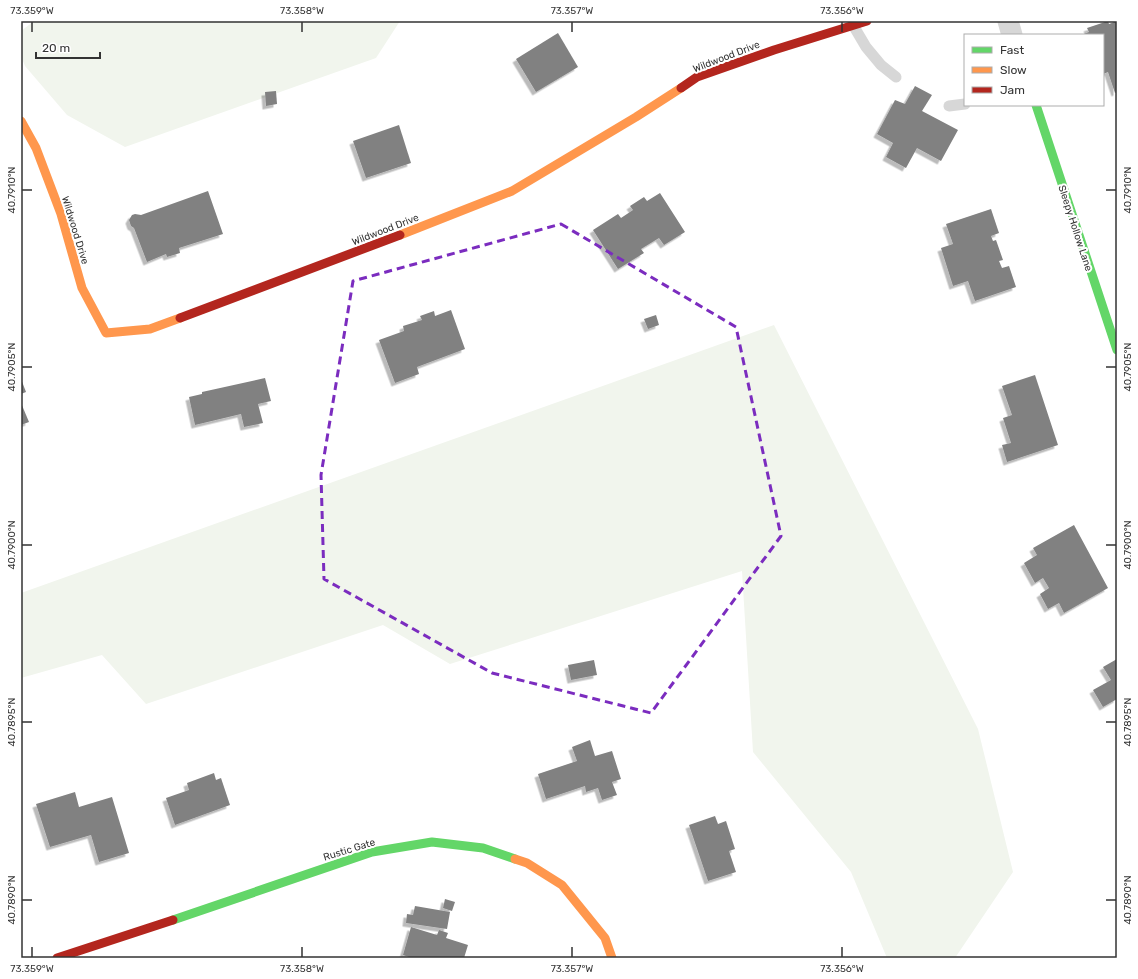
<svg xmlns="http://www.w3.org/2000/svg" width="1138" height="979" viewBox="0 0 1138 979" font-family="Rubik,sans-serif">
  <defs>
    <filter id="shadow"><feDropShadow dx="-3.5" dy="3.5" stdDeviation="0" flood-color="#0004"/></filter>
  </defs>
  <rect width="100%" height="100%" fill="#fff"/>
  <g fill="#f1f5ed">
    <polygon points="34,21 400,21 376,58 125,147 67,115 25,66 21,56 21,31"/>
    <polygon points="774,325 978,729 1013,872 955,958 887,958 851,872 753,752 742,571 450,664 383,625 146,704 102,655 21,678 21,593"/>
  </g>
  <g fill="#818181" filter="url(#shadow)">
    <polygon points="1108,21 1109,24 1117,21 1117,92 1115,93 1108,72 1103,74 1103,35 1081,35 1089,32 1087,28"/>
    <polygon points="558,33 578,67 536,92 516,59"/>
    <polygon points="915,86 932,95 922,111 958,130 941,161 917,148 906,168 886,157 893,143 877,134 895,100 905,104"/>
    <polygon points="276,91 277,104 266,106 265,92"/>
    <polygon points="399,125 411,163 366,178 353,141"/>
    <polygon points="208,191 223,234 179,248 180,253 167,257 166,254 147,262 134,228 131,226 129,220 132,215 135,214 141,215"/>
    <polygon points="660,193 685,232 664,245 659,238 641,249 644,253 618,269 593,230 618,214 621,218 633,210 630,206 644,197 647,201"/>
    <polygon points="991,209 999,233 991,236 993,241 996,240 1003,260 999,261 1002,268 1009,266 1016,287 975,301 968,281 953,286 941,248 953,244 946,224"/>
    <polygon points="451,310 465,349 417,367 419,374 395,383 379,340 404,331 403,326 422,320 420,316 434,311 435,316"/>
    <polygon points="656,315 659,325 648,329 644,319"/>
    <polygon points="1035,375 1058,445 1007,462 1002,445 1011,443 1003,418 1012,415 1002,386"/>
    <polygon points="265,378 271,401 258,404 263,423 244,427 241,414 195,425 189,397 202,394 202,392"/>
    <polygon points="21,379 26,392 21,394"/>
    <polygon points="21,403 29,422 21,425"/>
    <polygon points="1074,525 1108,588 1064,613 1059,603 1048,609 1040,594 1049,588 1043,578 1035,583 1024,563 1037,555 1033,548"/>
    <polygon points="1117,659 1117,699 1103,707 1093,690 1111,680 1103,667"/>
    <polygon points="594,660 597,675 571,680 568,665"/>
    <polygon points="590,740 595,756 612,751 621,779 612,782 617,795 602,800 598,788 586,792 585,786 546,799 538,774 577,761 572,747"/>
    <polygon points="214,773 216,780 221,778 230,805 175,825 166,798 189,790 187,783"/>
    <polygon points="75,792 79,807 112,797 129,853 99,862 91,835 50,847 36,804"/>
    <polygon points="715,816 718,824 726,821 735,849 729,851 736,872 708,881 689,825"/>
    <polygon points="445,899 455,902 452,911 443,908"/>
    <polygon points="415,906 450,912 447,929 406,923 407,914 413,915"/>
    <polygon points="411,927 437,935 439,930 448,933 446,938 468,945 464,958 409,958 409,957 403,955"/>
  </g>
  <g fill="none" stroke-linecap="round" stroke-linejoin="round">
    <g stroke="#d7d7d7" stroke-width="11">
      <polyline points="853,25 866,47 881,65 896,77"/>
      <polyline points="949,106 965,104"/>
    </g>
    <polyline stroke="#d7d7d7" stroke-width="21" points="1008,21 1012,35"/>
    <g stroke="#63d668" stroke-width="9">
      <polyline points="1036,105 1117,350"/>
      <polyline points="173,920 372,852 432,842 483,848 515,859"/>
    </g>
    <g stroke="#ff974d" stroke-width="9">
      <polyline points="21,121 36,148 61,214 82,288 106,333 150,329 180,318"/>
      <polyline points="400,235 512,191 636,117 681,88"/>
      <polyline points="515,859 527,863 562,885 605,938 612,958"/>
    </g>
    <g stroke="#b3261e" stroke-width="9">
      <polyline points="681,88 697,77 774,50 867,21"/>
      <polyline points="180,318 400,235"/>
      <polyline points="57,958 173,920"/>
    </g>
  </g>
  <path fill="none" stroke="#7b2cbf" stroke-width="3" stroke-dasharray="8 5" stroke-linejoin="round" d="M 561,224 L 736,327 L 781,536 L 651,713 L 492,673 L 324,579 L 321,475 L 353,281 Z"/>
  <path fill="none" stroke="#333" stroke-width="1.5" d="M 32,22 L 32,32M 302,22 L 302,32M 572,22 L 572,32M 842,22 L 842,32M 22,190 L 32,190M 1106,190 L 1116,190M 22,367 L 32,367M 1106,367 L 1116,367M 22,545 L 32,545M 1106,545 L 1116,545M 22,722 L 32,722M 1106,722 L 1116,722M 22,900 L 32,900M 1106,900 L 1116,900M 32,947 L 32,957M 302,947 L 302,957M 572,947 L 572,957M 842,947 L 842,957"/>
  <g text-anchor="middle" stroke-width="4" stroke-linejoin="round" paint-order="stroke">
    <g font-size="10" fill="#333" stroke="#fff">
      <text transform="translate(726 56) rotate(-21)" y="4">Wildwood Drive</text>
      <text transform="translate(1076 228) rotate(72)" y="4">Sleepy Hollow Lane</text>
      <text transform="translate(385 229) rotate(-21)" y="4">Wildwood Drive</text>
      <text transform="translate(76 230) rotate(73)" y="4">Wildwood Drive</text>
      <text transform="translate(349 849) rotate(-17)" y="4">Rustic Gate</text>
    </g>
  </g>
  <rect width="1138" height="979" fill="none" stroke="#ffffff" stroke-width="44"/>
  <rect x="964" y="34" width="140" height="72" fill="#ffffff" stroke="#adadad"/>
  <rect x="972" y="47" width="20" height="6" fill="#63d668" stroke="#adadad"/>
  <text x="1000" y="54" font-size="12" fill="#333333">Fast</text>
  <rect x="972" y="67" width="20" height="6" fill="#ff974d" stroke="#adadad"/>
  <text x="1000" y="74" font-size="12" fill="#333333">Slow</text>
  <rect x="972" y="87" width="20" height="6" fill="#b3261e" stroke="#adadad"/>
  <text x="1000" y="94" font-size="12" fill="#333333">Jam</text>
  <path d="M36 52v6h64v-6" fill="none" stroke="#333333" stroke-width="2"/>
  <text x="42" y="52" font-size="12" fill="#333333" stroke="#ffffff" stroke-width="3" paint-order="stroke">20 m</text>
  <rect x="22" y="22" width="1094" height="935" fill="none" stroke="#333" stroke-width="1.5"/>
  <g font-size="10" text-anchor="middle" fill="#333">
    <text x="32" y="14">73.359°W</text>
    <text x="302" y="14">73.358°W</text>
    <text x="572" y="14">73.357°W</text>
    <text x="842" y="14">73.356°W</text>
    <text transform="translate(11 190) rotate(-90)" y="4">40.7910°N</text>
    <text transform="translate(1127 190) rotate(-90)" y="4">40.7910°N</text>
    <text transform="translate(11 367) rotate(-90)" y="4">40.7905°N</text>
    <text transform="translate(1127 367) rotate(-90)" y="4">40.7905°N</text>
    <text transform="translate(11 545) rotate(-90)" y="4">40.7900°N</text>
    <text transform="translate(1127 545) rotate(-90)" y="4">40.7900°N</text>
    <text transform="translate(11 722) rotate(-90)" y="4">40.7895°N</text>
    <text transform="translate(1127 722) rotate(-90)" y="4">40.7895°N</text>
    <text transform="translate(11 900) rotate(-90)" y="4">40.7890°N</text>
    <text transform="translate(1127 900) rotate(-90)" y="4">40.7890°N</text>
    <text x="32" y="972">73.359°W</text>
    <text x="302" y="972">73.358°W</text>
    <text x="572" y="972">73.357°W</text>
    <text x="842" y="972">73.356°W</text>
  </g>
</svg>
